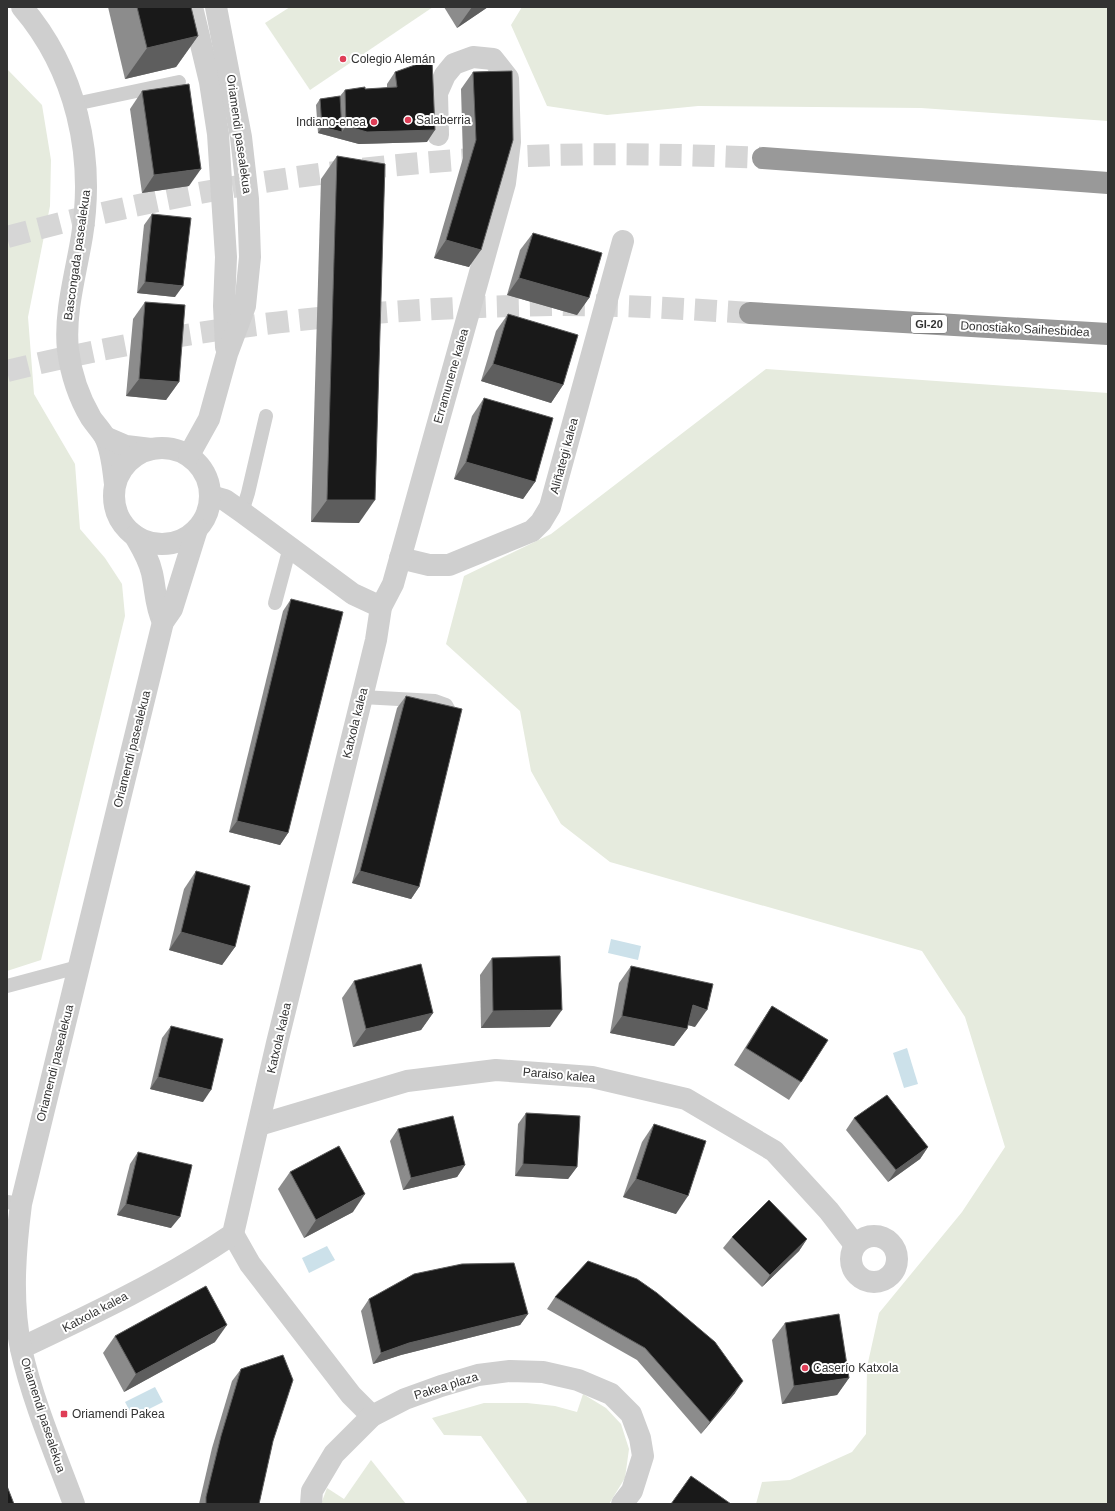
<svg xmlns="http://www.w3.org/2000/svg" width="1115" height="1511" viewBox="0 0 1115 1511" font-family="Arial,sans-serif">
  <rect width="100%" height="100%" fill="#fff"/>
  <g fill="#e6ebde">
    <polygon points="290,7 433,7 310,90 265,23"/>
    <polygon points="522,7 1108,7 1108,121 921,108 698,106 607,115 547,106 511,25"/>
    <polygon points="7,69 42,105 51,160 50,206 28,317 34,394 75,464 80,529 105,558 122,584 125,616 41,960 7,971"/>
    <polygon points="766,369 1108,393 1108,1504 756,1504 762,1482 790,1480 852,1452 866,1434 867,1367 879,1313 962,1212 1005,1147 965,1017 922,951 610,862 561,824 531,771 520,711 446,644 464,576 551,534"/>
    <polygon points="583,1394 606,1408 621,1424 629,1449 625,1478 609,1504 526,1504 527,1501 481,1436 444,1435 432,1418 484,1403 527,1403 555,1406 577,1412"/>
    <polygon points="371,1460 406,1504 321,1504 327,1488 344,1499"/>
  </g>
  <g fill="#cce1ea">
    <polygon points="611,939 641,946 638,960 608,953"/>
    <polygon points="907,1048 918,1084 904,1088 893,1053"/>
    <polygon points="327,1246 335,1260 309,1273 302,1258"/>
    <polygon points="155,1387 163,1402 133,1417 125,1402"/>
  </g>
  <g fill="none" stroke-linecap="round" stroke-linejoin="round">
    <g stroke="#d6d6d6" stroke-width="22" stroke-dasharray="22 11" stroke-linecap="butt">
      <path d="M 7,237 C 165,194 327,167 491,158 C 581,152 672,154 763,158"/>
      <path d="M 7,371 C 189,326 375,307 562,305 C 625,305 687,309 750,313"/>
    </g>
    <g stroke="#cfcfcf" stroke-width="14">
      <polyline points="75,104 179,82"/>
      <polyline points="242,512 248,493 266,416"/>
      <polyline points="275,603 290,547"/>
      <polyline points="362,697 435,701 446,705 453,718"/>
      <polyline points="7,986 78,967"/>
      <polyline points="7,1202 21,1204"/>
    </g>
    <g stroke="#cfcfcf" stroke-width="22">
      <path d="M 22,7 C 76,70 95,155 82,236 C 76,273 64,313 68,350 C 71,374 78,396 91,418 C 95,424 101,430 105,437 C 112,451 113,469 115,484"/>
      <polyline points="105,437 126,446 151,449"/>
      <polyline points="211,496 225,500 242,512 353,594 381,607"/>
      <polyline points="400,558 429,565 449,565 532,531 541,522 550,507 623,241"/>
      <polyline points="259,1125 407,1081 496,1070 592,1077 686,1099 774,1151 829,1211 855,1245"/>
      <polyline points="233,1234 250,1264 351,1395 372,1416"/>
      <circle cx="874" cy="1259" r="23"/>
      <path d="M 21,1348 C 93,1314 167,1279 233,1234 L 277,1043 L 376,640 L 381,607 L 393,584 L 505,183 L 510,142 L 508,78 L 493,59 L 473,57 L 454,64 L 445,75 L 437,93 L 438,135"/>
      <polyline points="311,1504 312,1491 334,1454 372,1416 405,1399 441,1386 478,1375 510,1371 543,1372 578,1380 611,1394 631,1414 640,1438 643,1456 632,1491 622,1504"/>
    </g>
    <g stroke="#cfcfcf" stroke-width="22">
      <polyline points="192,7 210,82 218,134 226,257 224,306 226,347"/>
      <circle cx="162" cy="496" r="48"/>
      <polyline points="189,455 209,419 227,354 245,306 250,257 248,199 241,137 216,7"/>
      <path d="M 135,536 C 142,548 149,559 152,573 C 156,591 155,605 163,622"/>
      <path d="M 74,1504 C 55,1453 33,1402 21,1349 C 11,1301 15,1251 21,1204 L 163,622 L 172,609 L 197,529"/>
    </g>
    <g stroke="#999" stroke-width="22">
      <polyline points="763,158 1108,183"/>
      <polyline points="750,313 1108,334"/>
    </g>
  </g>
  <g fill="#8c8c8c">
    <polygon points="108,7 191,7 198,36 176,67 125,79"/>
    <polygon points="444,7 488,7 457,28"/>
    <polygon points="512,71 469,267 434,258 463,158 461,89 473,72"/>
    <polygon points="395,72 427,142 359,144 318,133 316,105 320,99 340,96 345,90 387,88 387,84"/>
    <polygon points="142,91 189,186 142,193 130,109"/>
    <polygon points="337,156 359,523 311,522 321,179"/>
    <polygon points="152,214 175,297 137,293 144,225"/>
    <polygon points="533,233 589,298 577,315 507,295 520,250"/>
    <polygon points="145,302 179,382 166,400 126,396 133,319"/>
    <polygon points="508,314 563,385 551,403 481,381 496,331"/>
    <polygon points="484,398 535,482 523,499 454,479 472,416"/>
    <polygon points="291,599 288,833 280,845 229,832 283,611"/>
    <polygon points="406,696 419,887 411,899 352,883 397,708"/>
    <polygon points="196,871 235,947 222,965 169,950 184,889"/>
    <polygon points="492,958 550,1027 481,1028 480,975"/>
    <polygon points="631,966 695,1027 688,1025 687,1029 674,1046 610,1033 619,983"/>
    <polygon points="354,981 433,1013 421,1030 353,1047 342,998"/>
    <polygon points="772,1006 801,1082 789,1100 734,1065 760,1024"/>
    <polygon points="171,1026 203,1102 150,1089 162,1038"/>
    <polygon points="526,1113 577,1167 568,1179 515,1176 518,1124"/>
    <polygon points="854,1118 928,1147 920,1159 888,1182 846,1130"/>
    <polygon points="654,1124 676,1214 623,1197 642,1142"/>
    <polygon points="398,1129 465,1165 457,1177 403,1190 390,1141"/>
    <polygon points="138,1152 171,1228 117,1215 130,1164"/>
    <polygon points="290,1172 353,1212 304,1238 278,1189"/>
    <polygon points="732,1237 807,1239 799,1251 762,1287 723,1248"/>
    <polygon points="555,1297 735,1393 701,1434 637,1360 547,1309"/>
    <polygon points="369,1299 528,1314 520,1325 401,1355 373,1364 361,1311"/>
    <polygon points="785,1323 849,1378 837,1395 782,1404 772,1340"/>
    <polygon points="115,1336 215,1342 124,1392 103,1353"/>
    <polygon points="241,1369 273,1441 259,1504 199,1504 212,1448 232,1381"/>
  </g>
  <g fill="#5e5e5e">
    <polygon points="472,7 488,7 457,28"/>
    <polygon points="198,36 176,67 125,79 147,48"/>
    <polygon points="346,126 435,130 427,142 359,144 318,133 322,127 342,132"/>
    <polygon points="201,169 189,186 142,193 154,175"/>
    <polygon points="446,240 481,250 469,267 434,258"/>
    <polygon points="519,278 589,298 577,315 507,295"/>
    <polygon points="145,282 183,286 175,297 137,293"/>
    <polygon points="493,364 563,385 551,403 481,381"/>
    <polygon points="139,379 179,382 166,400 126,396"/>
    <polygon points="466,462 535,482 523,499 454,479"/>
    <polygon points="327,500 375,500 359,523 311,522"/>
    <polygon points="237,821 288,833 280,845 229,832"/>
    <polygon points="360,871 419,887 411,899 352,883"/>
    <polygon points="181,932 235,947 222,965 169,950"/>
    <polygon points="693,1005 707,1010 695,1027 681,1023"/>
    <polygon points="562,1010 550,1027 481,1028 493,1011"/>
    <polygon points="433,1013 421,1030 353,1047 366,1029"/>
    <polygon points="622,1016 687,1029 674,1046 610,1033"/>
    <polygon points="158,1077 211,1090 203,1102 150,1089"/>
    <polygon points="928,1147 920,1159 888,1182 896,1170"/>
    <polygon points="523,1164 577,1167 568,1179 515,1176"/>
    <polygon points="465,1165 457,1177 403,1190 411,1178"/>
    <polygon points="636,1179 688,1196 676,1214 623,1197"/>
    <polygon points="365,1194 353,1212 304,1238 316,1220"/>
    <polygon points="126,1204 180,1217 171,1228 117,1215"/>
    <polygon points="807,1239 799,1251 762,1287 770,1275"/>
    <polygon points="528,1314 520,1325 401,1355 373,1364 381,1353 409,1343"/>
    <polygon points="227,1325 215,1342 124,1392 136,1374"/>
    <polygon points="849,1378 837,1395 782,1404 794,1386"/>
    <polygon points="743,1381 735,1393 701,1434 710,1422"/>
  </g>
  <g fill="#191919" stroke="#5e5e5e">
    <polygon points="137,7 191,7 198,36 147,48"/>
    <polygon points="432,59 435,130 367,132 346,126 345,90 365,87 365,89 397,87 395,72"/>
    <polygon points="512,71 513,140 481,250 446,240 476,140 473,72"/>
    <polygon points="189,84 201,169 154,175 142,91"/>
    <polygon points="340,96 342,132 322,127 320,99"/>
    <polygon points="337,156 385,164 375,500 327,500"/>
    <polygon points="152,214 191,218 183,286 145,282"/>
    <polygon points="533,233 602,253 589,298 519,278"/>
    <polygon points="145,302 185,305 179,382 139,379"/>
    <polygon points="508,314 578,335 563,385 493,364"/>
    <polygon points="484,398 553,418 535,482 466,462"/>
    <polygon points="291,599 343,612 288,833 237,821"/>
    <polygon points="406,696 462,709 419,887 360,871"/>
    <polygon points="196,871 250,886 235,947 181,932"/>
    <polygon points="560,956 562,1010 493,1011 492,958"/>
    <polygon points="421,964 433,1013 366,1029 354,981"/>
    <polygon points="631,966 713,984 707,1010 693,1005 687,1029 622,1016"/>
    <polygon points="772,1006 828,1040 801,1082 746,1048"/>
    <polygon points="171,1026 223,1039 211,1090 158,1077"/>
    <polygon points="887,1095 928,1147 896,1170 854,1118"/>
    <polygon points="526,1113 580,1116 577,1167 523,1164"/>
    <polygon points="453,1116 465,1165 411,1178 398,1129"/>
    <polygon points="654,1124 706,1141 688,1196 636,1179"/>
    <polygon points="339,1146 365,1194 316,1220 290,1172"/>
    <polygon points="138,1152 192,1165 180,1217 126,1204"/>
    <polygon points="769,1200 807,1239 770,1275 732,1237"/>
    <polygon points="588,1261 637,1279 657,1293 715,1342 743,1381 710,1422 645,1348 555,1297"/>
    <polygon points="514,1263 528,1314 409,1343 381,1353 369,1299 414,1274 462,1264"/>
    <polygon points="206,1286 227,1325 136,1374 115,1336"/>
    <polygon points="839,1314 849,1378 794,1386 785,1323"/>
    <polygon points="283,1355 293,1380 273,1441 259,1504 206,1504 206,1497 221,1436 241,1369"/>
    <polygon points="691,1476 731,1504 671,1504"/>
    <polygon points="7,1486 14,1504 7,1504"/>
  </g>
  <g fill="#df3e57" stroke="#fff" stroke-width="1.5">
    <circle cx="343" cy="59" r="4"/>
    <circle cx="408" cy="120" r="4"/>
    <circle cx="374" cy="122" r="4"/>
    <circle cx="805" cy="1368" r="4"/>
    <rect x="60" y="1410" width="8" height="8" rx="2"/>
  </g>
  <g text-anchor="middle" stroke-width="4" stroke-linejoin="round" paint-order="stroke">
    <rect fill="#fff" stroke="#707070" stroke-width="1" x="911" y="315" width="36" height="18" rx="3"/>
    <g font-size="11" font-weight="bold" fill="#323232">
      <text x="929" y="328">GI-20</text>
    </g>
    <g font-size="12" fill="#323232" stroke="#fff" text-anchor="start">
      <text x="351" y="63">Colegio Alemán</text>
      <text x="416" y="124">Salaberria</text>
      <text x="366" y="126" text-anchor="end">Indiano-enea</text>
      <text x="813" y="1372">Caserío Katxola</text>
      <text x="72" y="1418">Oriamendi Pakea</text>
    </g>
    <g font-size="12" fill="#323232" stroke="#fff">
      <text transform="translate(239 134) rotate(82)" y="4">Oriamendi pasealekua</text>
      <text transform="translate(77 255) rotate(-82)" y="4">Bascongada pasealekua</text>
      <text transform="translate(1025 329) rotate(3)" y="4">Donostiako Saihesbidea</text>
      <text transform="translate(451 376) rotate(-74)" y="4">Erramunene kalea</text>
      <text transform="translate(564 456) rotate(-75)" y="4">Aliñategi kalea</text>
      <text transform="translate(355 723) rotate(-76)" y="4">Katxola kalea</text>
      <text transform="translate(132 749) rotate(-76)" y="4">Oriamendi pasealekua</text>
      <text transform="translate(279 1038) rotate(-77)" y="4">Katxola kalea</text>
      <text transform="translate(55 1063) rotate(-76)" y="4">Oriamendi pasealekua</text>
      <text transform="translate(559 1075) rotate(5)" y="4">Paraiso kalea</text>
      <text transform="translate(95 1312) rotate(-28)" y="4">Katxola kalea</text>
      <text transform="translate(446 1386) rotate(-17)" y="4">Pakea plaza</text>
      <text transform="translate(43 1415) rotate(72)" y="4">Oriamendi pasealekua</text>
    </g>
  </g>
  <rect width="1115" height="1511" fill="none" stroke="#323232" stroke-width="16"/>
</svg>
